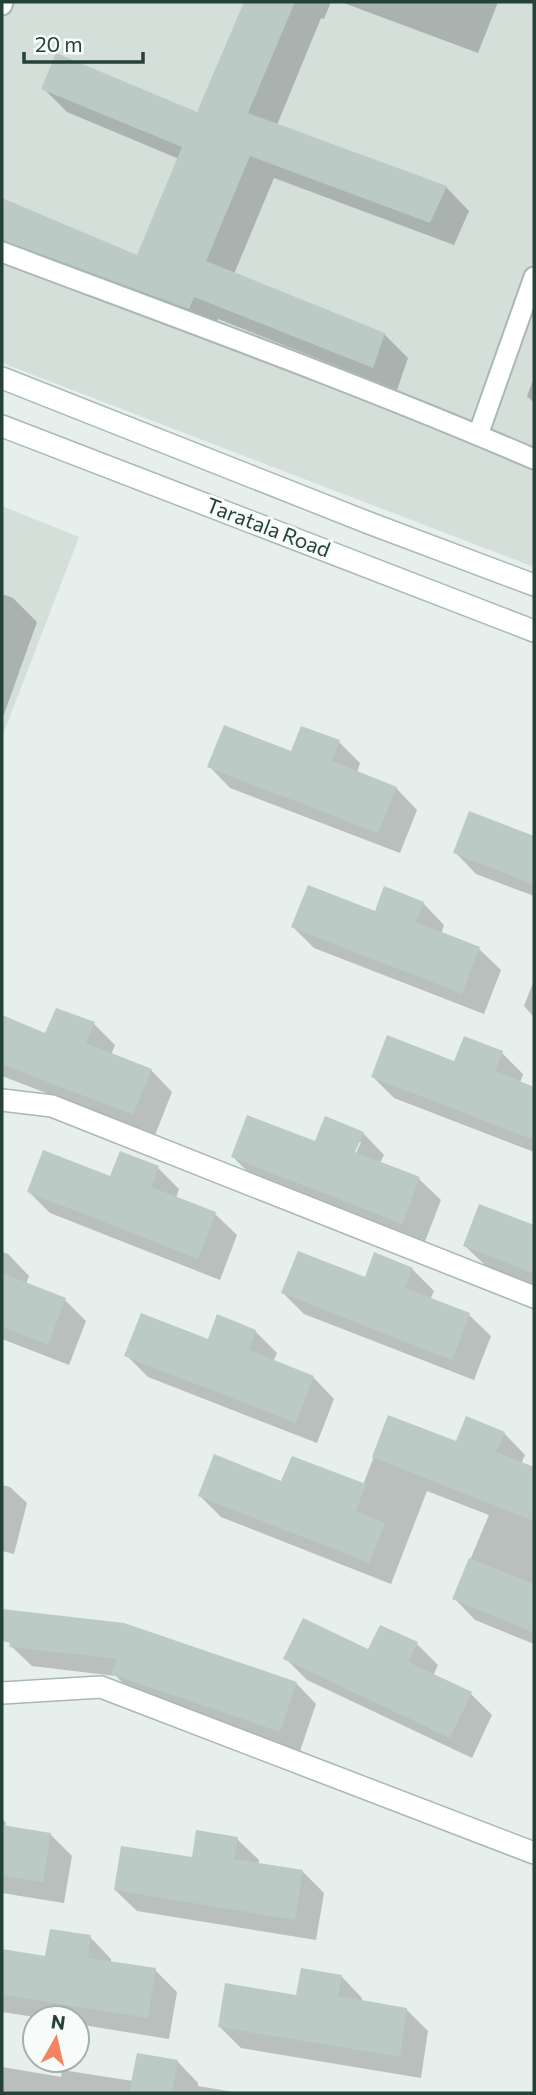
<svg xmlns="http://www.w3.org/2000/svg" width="536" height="2095" viewBox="0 0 536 2095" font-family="Commissioner,sans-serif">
  <rect width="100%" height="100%" fill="#e6efeb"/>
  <g fill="#d4dfda">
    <polygon points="2,2 534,2 534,567 2,363"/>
    <polygon points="2,506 79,537 2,737"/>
  </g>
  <g fill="#0003" fill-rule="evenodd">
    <polygon points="246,2 331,2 324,19 321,18 277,125 446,187 469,211 454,245 274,178 234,274 384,334 408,358 397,390 218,319 213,332 2,257 2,200 138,257 179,159 67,112 43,88 198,115"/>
    <polygon points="341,2 498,2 478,53"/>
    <polygon points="534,377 534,403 527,396"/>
    <polygon points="2,594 13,598 37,622 2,720"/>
    <polygon points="339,742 360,763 357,773 396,788 417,810 400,853 230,788 209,766 292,753"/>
    <polygon points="470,813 534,838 534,896 476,874 455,852"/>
    <polygon points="423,903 444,925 441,934 479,949 501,970 484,1014 314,948 293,927 376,914"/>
    <polygon points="534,980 534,1017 524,1006"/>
    <polygon points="2,1017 46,1035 94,1024 115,1045 111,1055 151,1070 172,1092 155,1135 2,1076"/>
    <polygon points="502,1053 523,1074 520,1083 534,1089 534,1152 394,1098 373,1077 455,1063"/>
    <path d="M 363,1133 L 384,1155 L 380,1163 L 419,1179 L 441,1200 L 424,1244 L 254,1178 L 233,1157 L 316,1144 ZM 357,1142 L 361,1142 L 353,1160 L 350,1159 Z"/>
    <polygon points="158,1168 179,1189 176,1198 215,1214 237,1235 220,1280 50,1213 29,1192 111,1178"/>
    <polygon points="480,1206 534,1227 534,1286 487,1267 465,1246"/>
    <polygon points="2,1252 8,1254 29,1276 26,1284 65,1300 86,1321 69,1365 2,1339"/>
    <polygon points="412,1269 434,1291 430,1300 469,1315 491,1336 474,1380 304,1314 283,1293 366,1280"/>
    <polygon points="255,1331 277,1353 273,1362 313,1377 334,1399 317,1443 148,1377 126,1355"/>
    <polygon points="389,1417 457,1443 504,1433 525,1455 521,1464 534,1469 534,1644 475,1620 454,1598 489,1515 427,1491 391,1584 221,1517 200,1496 282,1483 363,1485"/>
    <polygon points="2,1485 10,1487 27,1503 14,1554 2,1551"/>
    <polygon points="15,1612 296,1683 316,1704 300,1751 134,1694 116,1676 32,1666 11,1646"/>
    <polygon points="417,1644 438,1665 433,1676 471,1694 492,1715 472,1758 307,1680 285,1658 369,1651"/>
    <polygon points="2,1819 6,1823 5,1827 50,1834 72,1856 64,1903 2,1893"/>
    <polygon points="237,1839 259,1860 258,1865 303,1872 324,1893 316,1940 137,1911 115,1890 194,1859"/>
    <polygon points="90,1937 111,1959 111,1963 155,1970 177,1992 169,2039 77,2024 77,2018 41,2018 2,2012 2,1950 47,1958"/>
    <polygon points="341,1976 362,1998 362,2002 406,2009 428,2031 421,2078 241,2048 220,2027 298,1997"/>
    <polygon points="177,2061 198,2083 198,2086 240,2093 2,2093 2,2067 61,2077 62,2070 133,2081"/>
  </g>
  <g fill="#bbcac4">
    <polygon points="244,2 295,2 248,113 447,186 430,223 250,156 206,261 385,333 373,368 194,297 189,309 2,240 2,198 137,255 182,147 41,89 56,53 197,112"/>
    <polygon points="224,725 291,751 301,726 340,740 332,761 397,787 378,833 207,767"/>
    <polygon points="469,811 534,836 534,885 453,853"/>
    <polygon points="308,885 375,911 384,886 424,902 416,922 480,947 462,994 291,927"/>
    <polygon points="56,1008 95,1022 86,1043 152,1069 133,1115 2,1064 2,1015 45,1033"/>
    <polygon points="387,1035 454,1061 464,1036 503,1051 495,1071 534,1087 534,1140 371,1077"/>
    <polygon points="247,1115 315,1141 325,1116 364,1132 355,1152 420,1177 402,1224 231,1157"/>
    <polygon points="43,1150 110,1176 120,1151 159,1166 151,1187 216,1212 198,1259 27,1192"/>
    <polygon points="479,1204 534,1225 534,1274 463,1246"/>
    <polygon points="298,1251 365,1277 374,1252 413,1268 405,1288 470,1313 452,1360 281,1293"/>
    <polygon points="2,1273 66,1298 48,1345 2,1327"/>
    <polygon points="141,1313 208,1339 217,1314 256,1330 249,1350 314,1376 296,1423 124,1356"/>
    <polygon points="388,1415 456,1441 466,1416 505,1432 496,1452 534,1467 534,1521 372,1457"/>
    <polygon points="214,1454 281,1481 292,1456 366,1484 356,1511 385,1523 369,1563 198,1496"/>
    <polygon points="469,1558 534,1584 534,1633 452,1599"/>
    <polygon points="2,1609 124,1623 297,1682 280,1732 111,1674 117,1659 9,1647 10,1643 2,1641"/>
    <polygon points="303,1618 368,1649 380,1625 418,1642 408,1662 472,1692 450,1738 283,1659"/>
    <polygon points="2,1825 51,1833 43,1882 2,1876"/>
    <polygon points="196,1830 238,1837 234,1859 303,1870 295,1920 114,1890 121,1846 192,1857"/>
    <polygon points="50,1929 91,1935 88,1958 156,1968 148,2018 2,1995 2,1949 45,1956"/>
    <polygon points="301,1968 342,1975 338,1996 407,2008 400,2057 218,2027 225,1983 296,1995"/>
    <polygon points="137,2053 178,2060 172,2093 129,2093"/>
  </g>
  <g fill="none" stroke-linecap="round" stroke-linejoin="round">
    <g stroke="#a8b8b2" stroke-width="23">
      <g id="lane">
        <polyline points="2,5 3,2"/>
        <path d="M 2,252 C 180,319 360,384 534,459"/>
        <polyline points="478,435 534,277"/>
      </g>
    </g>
    <g stroke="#a8b8b2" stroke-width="24">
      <g id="street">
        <polyline points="2,1100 52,1106 534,1297"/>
        <polyline points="2,1693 101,1687 534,1853"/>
      </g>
    </g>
    <g stroke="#a4bbb3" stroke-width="24">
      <g id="secondary">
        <polyline points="2,378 369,523 534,585"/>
        <polyline points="2,426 534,631"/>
      </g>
    </g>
    <use href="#lane" stroke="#fff" stroke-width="19"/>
    <use href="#street" stroke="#fff" stroke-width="21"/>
    <use href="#secondary" stroke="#fff" stroke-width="21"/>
  </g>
  <g text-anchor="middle" stroke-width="6" stroke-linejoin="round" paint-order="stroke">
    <g font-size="21" fill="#24423a" stroke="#f7fbf9">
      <text transform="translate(268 528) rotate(21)" y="7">Taratala Road</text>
    </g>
  </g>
  <rect width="536" height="2095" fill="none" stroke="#24423a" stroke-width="7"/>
  <g transform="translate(56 2039) rotate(8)"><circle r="33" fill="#f7fbf9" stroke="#a3b1ad" stroke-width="2"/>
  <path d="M0-5L12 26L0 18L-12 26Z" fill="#f4845f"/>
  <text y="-10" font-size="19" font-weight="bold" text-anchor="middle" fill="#24423a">N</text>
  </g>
  <path d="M24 52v10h119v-10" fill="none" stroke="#24423a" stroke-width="3.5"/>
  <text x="35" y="52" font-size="21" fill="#24423a" stroke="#f7fbf9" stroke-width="5" paint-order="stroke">20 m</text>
</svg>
